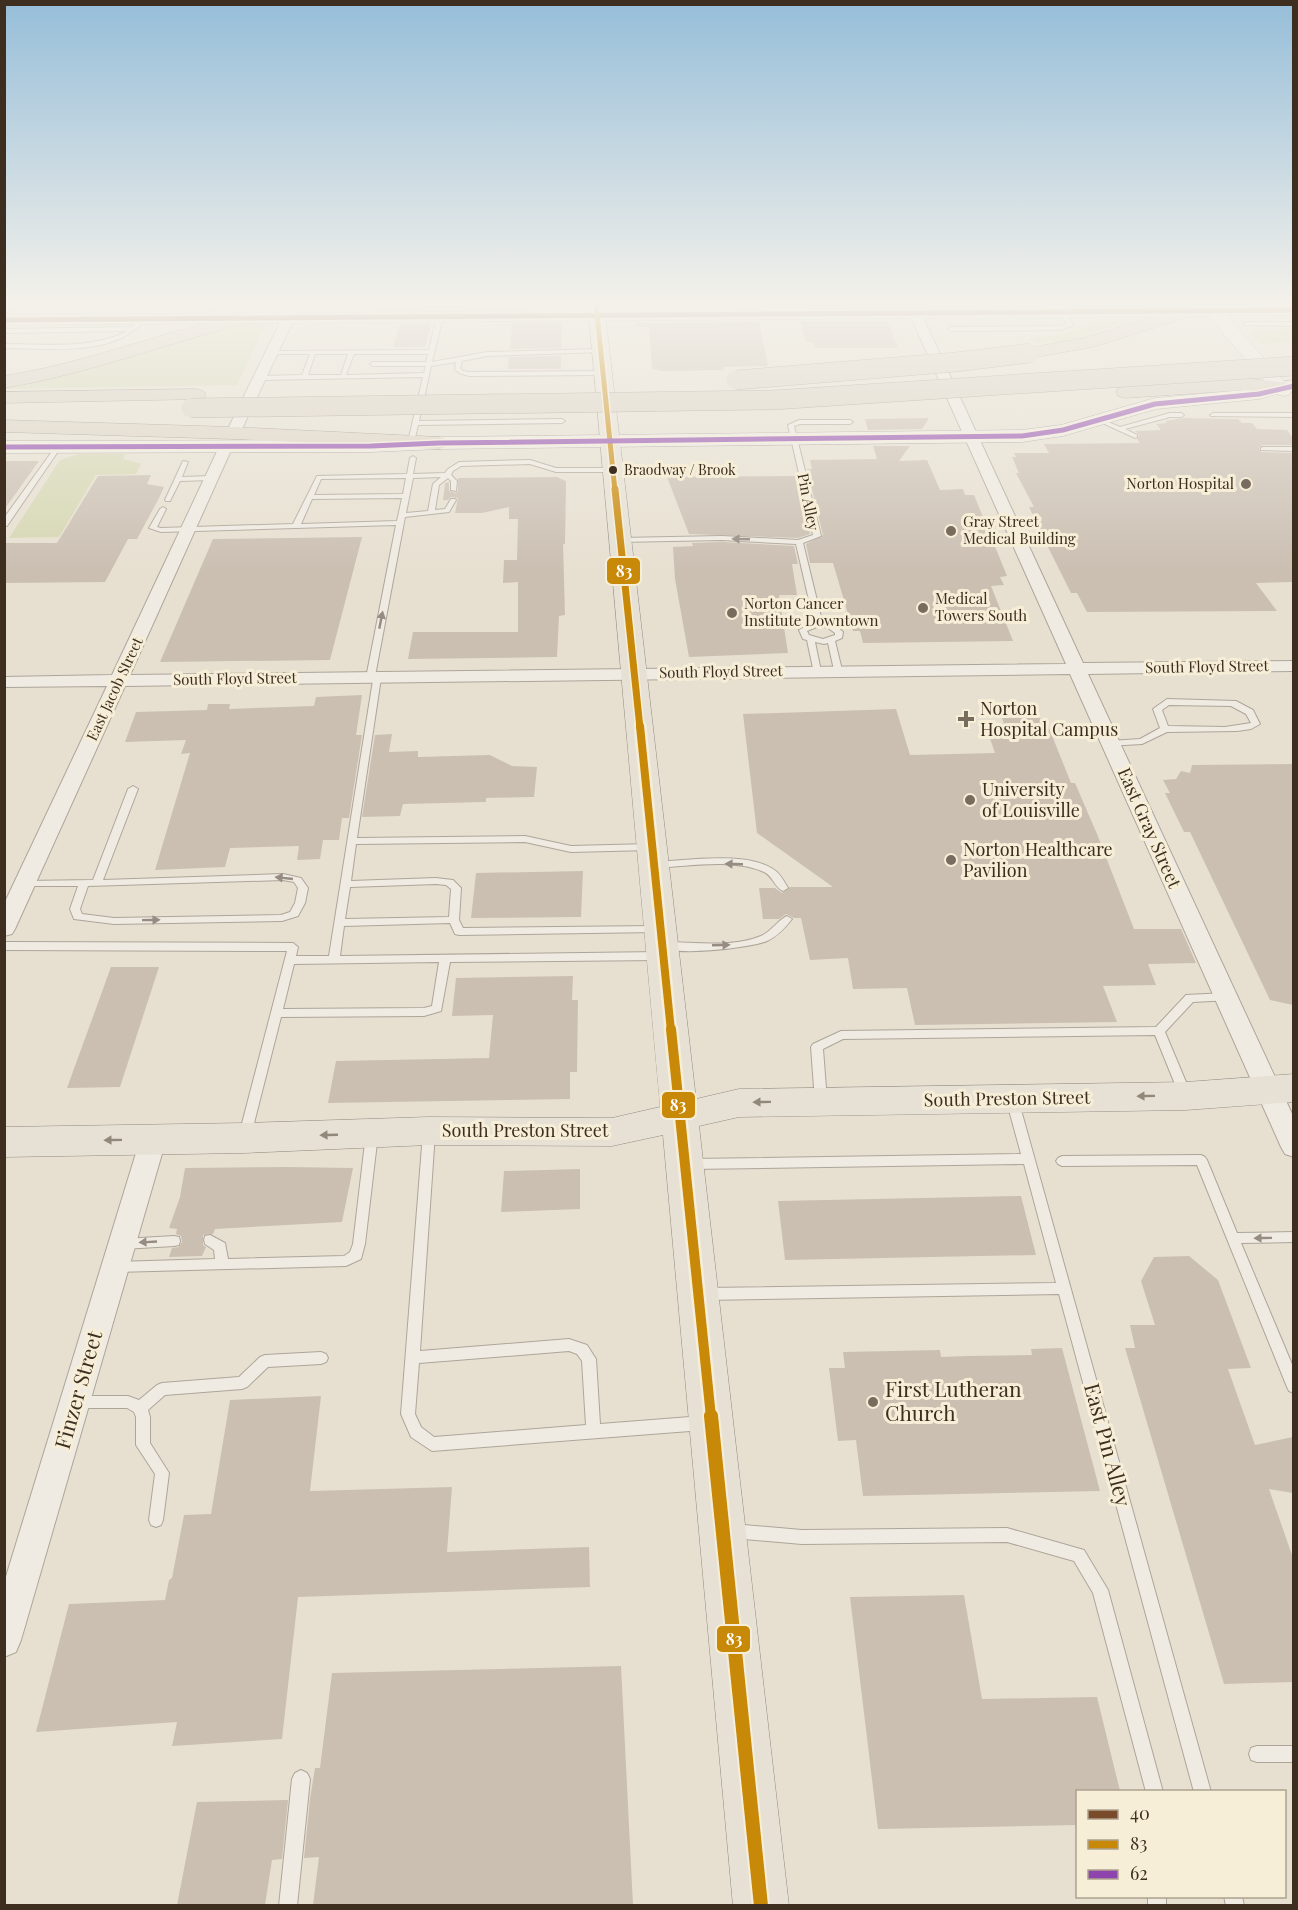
<svg xmlns="http://www.w3.org/2000/svg" width="1298" height="1910" viewBox="0 0 1298 1910" font-family="'Playfair Display',serif">
  <rect width="100%" height="100%" fill="#e7e0d1"/>
  <g fill="#d6d7b3">
    <polygon points="1106,318 1137,319 1063,342 1037,343 1028,338 1061,335"/>
    <polygon points="267,323 237,385 5,389 4,385 235,325"/>
    <polygon points="1293,328 1293,342 1262,344 1250,331"/>
    <polygon points="79,454 125,454 123,459 141,464 136,474 96,475 59,537 9,538 60,460"/>
  </g>
  <g fill="#cbbfb2">
    <polygon points="634,304 755,304 756,307 635,308"/>
    <polygon points="795,304 880,304 881,306 796,307"/>
    <polygon points="800,321 887,321 898,348 815,348 813,342 806,342"/>
    <polygon points="759,322 768,366 723,367 724,370 663,371 652,369 649,327 635,327 635,323"/>
    <polygon points="512,323 562,323 561,348 510,349"/>
    <polygon points="400,324 431,324 425,347 393,347"/>
    <polygon points="561,356 561,369 508,369 509,357"/>
    <polygon points="929,418 922,429 868,430 865,419"/>
    <polygon points="1183,418 1238,419 1242,423 1252,423 1257,429 1287,430 1293,438 1293,445 1263,445 1259,448 1261,452 1293,453 1293,582 1256,583 1277,611 1087,612 1077,593 1071,593 1047,545 1029,507 1034,507 1016,473 1019,473 1012,457 1016,457 1014,453 1049,453 1044,444 1140,443 1137,439 1139,435 1135,431 1161,430 1156,424 1167,423 1165,421"/>
    <polygon points="873,446 910,446 899,461 927,460 940,490 963,489 965,495 974,495 1007,576 1000,577 1004,585 991,586 1013,641 863,643 860,631 853,631 833,563 810,563 806,544 823,535 807,469 812,469 810,460 877,459"/>
    <polygon points="4,461 39,461 4,510"/>
    <polygon points="151,475 147,484 164,487 159,498 137,539 128,539 105,582 4,583 4,543 57,543 98,476"/>
    <polygon points="797,476 810,534 798,538 689,534 667,477"/>
    <polygon points="557,477 566,481 565,544 563,544 565,615 559,616 557,657 408,659 413,632 518,632 518,582 503,583 504,560 517,560 518,519 509,519 509,507 482,513 455,513 458,498 451,497 448,500 443,500 445,483 449,482 449,491 456,493 458,491 458,478"/>
    <polygon points="362,537 330,660 160,662 213,539"/>
    <polygon points="722,542 794,546 798,564 792,564 797,595 779,595 788,653 689,657 675,579 673,547 693,546 692,543"/>
    <polygon points="362,695 356,735 362,735 349,818 342,818 339,840 323,840 320,859 297,860 299,846 230,848 225,867 155,870 190,753 181,754 186,740 125,742 136,712 207,710 208,704 230,704 229,709 314,706 316,697"/>
    <polygon points="896,709 910,755 995,753 987,730 1006,730 1002,718 1045,718 1071,783 1075,783 1097,834 1134,929 1181,929 1196,963 1148,964 1156,985 1103,986 1117,1022 915,1025 907,988 853,989 848,958 810,960 801,918 794,918 786,914 779,919 763,919 759,888 775,888 782,893 790,887 833,887 757,833 743,714"/>
    <polygon points="392,734 389,752 418,751 418,757 490,755 512,766 537,767 534,797 486,798 486,802 403,804 400,816 362,817 375,735"/>
    <polygon points="1293,764 1293,1005 1270,1000 1190,832 1184,832 1165,793 1170,793 1163,780 1176,779 1181,771 1190,773 1192,765"/>
    <polygon points="583,871 581,917 471,918 476,873"/>
    <polygon points="111,967 159,967 120,1087 67,1088"/>
    <polygon points="573,976 572,1000 578,1000 577,1072 570,1072 570,1099 328,1103 336,1061 489,1058 493,1015 452,1016 456,978"/>
    <polygon points="287,1167 353,1168 342,1222 215,1229 213,1234 203,1235 203,1245 206,1247 202,1256 169,1257 172,1248 179,1247 182,1242 181,1236 176,1234 177,1229 169,1228 180,1197 185,1168"/>
    <polygon points="580,1169 580,1209 501,1212 504,1171"/>
    <polygon points="1021,1196 1036,1255 785,1260 778,1201"/>
    <polygon points="1189,1256 1218,1280 1251,1368 1228,1369 1255,1445 1293,1437 1293,1493 1269,1489 1293,1558 1293,1682 1224,1684 1125,1348 1135,1348 1130,1325 1155,1325 1141,1281 1154,1257"/>
    <polygon points="1062,1348 1100,1491 863,1496 856,1440 838,1441 829,1368 845,1368 843,1352 940,1350 941,1357 967,1356 1032,1355 1031,1349"/>
    <polygon points="321,1396 310,1491 452,1487 447,1552 589,1547 590,1587 298,1597 282,1739 172,1746 177,1722 36,1732 69,1604 165,1600 169,1580 172,1578 184,1515 211,1514 230,1400"/>
    <polygon points="964,1595 982,1699 1097,1697 1120,1791 1077,1791 1077,1825 878,1829 850,1597"/>
    <polygon points="621,1666 633,1905 313,1905 319,1857 304,1858 310,1799 315,1768 320,1768 332,1673"/>
    <polygon points="288,1800 282,1859 272,1860 265,1905 177,1905 197,1802"/>
  </g>
  <g fill="none" stroke-linecap="round" stroke-linejoin="round">
    <g stroke="#ada599" stroke-width="2">
      <g id="lane">
        <polygon points="213,304 218,304 209,319 205,319"/>
        <polygon points="423,304 535,304 537,305 534,307 421,307"/>
        <polygon points="1063,310 1066,312 1073,325 1061,330 951,331 948,329 951,327 1060,326 1067,324 1060,312"/>
        <path d="M 440,314 L 443,316 L 432,362 L 487,352 L 600,349 L 602,350 L 602,352 L 487,356 L 462,361 L 460,368 L 463,371 L 469,372 L 603,371 L 606,373 L 603,375 L 469,376 L 459,373 L 455,369 L 456,362 L 431,366 L 419,421 L 562,419 L 565,421 L 562,423 L 418,425 L 414,442 L 411,444 L 408,442 L 423,377 L 261,380 L 258,378 L 261,376 L 302,375 L 310,354 L 270,354 L 269,353 L 272,351 L 429,350 L 437,316 ZM 315,354 L 348,354 L 341,375 L 308,375 ZM 354,354 L 428,354 L 426,362 L 373,362 L 370,364 L 373,366 L 426,366 L 424,373 L 346,375 Z"/>
        <path d="M 143,317 L 146,319 C 113,358 51,348 4,348 L 4,344 C 45,344 90,350 128,331 L 4,333 L 4,329 L 132,327 Z"/>
        <polygon points="1246,322 1294,322 1294,326 1244,325 1243,324"/>
        <polygon points="1170,413 1181,413 1184,415 1181,417 1170,417 1125,429 1137,435 1137,437 1135,438 1096,420 1101,419 1120,427"/>
        <polygon points="1213,413 1294,413 1294,417 1211,416 1210,415"/>
        <path d="M 799,420 L 850,420 L 853,422 L 850,424 L 800,424 L 794,426 L 821,536 L 803,543 L 822,621 L 834,624 L 843,632 L 842,638 L 835,641 L 842,670 L 838,672 L 834,670 L 828,643 L 824,644 L 815,642 L 821,671 L 817,673 L 814,673 L 807,640 L 803,639 L 799,630 L 814,622 L 796,544 L 722,540 L 620,542 L 616,540 L 620,538 L 722,536 L 798,540 L 813,535 L 788,425 ZM 819,626 L 828,628 L 835,633 L 835,635 L 823,639 L 809,635 L 807,631 Z"/>
        <polygon points="56,446 61,447 7,526 4,526 4,518"/>
        <polygon points="1263,447 1294,447 1294,451 1261,450 1261,448"/>
        <path d="M 413,456 L 416,458 L 413,474 L 445,473 L 448,469 L 459,462 L 530,460 L 556,468 L 613,468 L 616,470 L 613,472 L 556,472 L 530,464 L 461,466 L 453,471 L 451,475 L 457,481 L 456,491 L 451,490 L 451,481 L 448,478 L 439,485 L 435,510 L 445,509 L 451,499 L 455,499 L 456,500 L 449,512 L 405,517 L 375,676 L 380,676 L 381,678 L 357,838 L 525,836 L 571,846 L 650,844 L 655,847 L 650,850 L 571,852 L 525,842 L 356,844 L 351,881 L 436,878 L 453,880 L 461,888 L 459,920 L 463,928 L 657,926 L 662,929 L 657,932 L 459,935 L 455,934 L 450,923 L 344,926 L 340,956 L 660,952 L 665,956 L 660,960 L 450,962 L 441,1011 L 424,1016 L 281,1017 L 251,1135 L 249,1138 L 245,1140 L 241,1138 L 239,1135 L 287,951 L 4,950 L 4,942 L 293,943 L 298,947 L 296,956 L 329,956 L 373,680 L 367,680 L 366,678 L 396,525 L 161,532 L 149,528 L 160,509 L 163,507 L 166,509 L 157,527 L 161,528 L 293,524 L 317,476 L 407,474 L 410,458 ZM 441,477 L 433,484 L 428,511 L 406,513 L 413,478 ZM 406,478 L 403,494 L 314,495 L 321,479 ZM 402,498 L 397,521 L 301,524 L 312,499 ZM 436,884 L 446,885 L 451,889 L 449,917 L 345,919 L 350,887 ZM 439,962 L 432,1006 L 424,1008 L 283,1009 L 294,964 Z"/>
        <polygon points="183,461 188,462 182,477 211,476 214,478 211,480 180,481 170,501 166,501 165,500"/>
        <path d="M 1167,699 L 1236,701 L 1253,710 L 1260,724 L 1251,729 L 1237,731 L 1167,732 L 1142,744 L 1107,746 L 1107,742 L 1110,741 L 1140,739 L 1160,728 L 1153,709 ZM 1169,705 L 1231,706 L 1246,714 L 1251,723 L 1225,727 L 1168,726 L 1162,710 Z"/>
        <path d="M 133,786 L 138,789 L 103,880 L 283,874 L 301,878 L 308,888 L 305,903 L 298,916 L 282,921 L 114,924 L 74,919 L 70,909 L 78,886 L 21,886 L 20,884 L 25,881 L 93,880 L 128,789 ZM 283,880 L 294,882 L 298,888 L 295,903 L 290,912 L 281,915 L 114,918 L 82,914 L 80,909 L 88,886 Z"/>
        <path d="M 697,859 C 721,858 752,856 773,869 C 780,873 784,881 788,888 L 783,891 C 775,888 773,876 764,872 C 735,858 687,866 655,868 L 650,865 L 655,862 Z"/>
        <path d="M 787,916 L 792,919 C 785,928 778,936 767,941 C 751,948 671,957 660,946 L 665,942 C 695,942 732,948 761,936 C 772,931 778,920 787,916 Z"/>
        <polygon points="1226,993 1231,997 1230,1000 1193,1002 1165,1032 1191,1094 1189,1097 1181,1097 1179,1094 1155,1035 843,1039 823,1049 827,1101 825,1104 817,1104 815,1101 811,1047 813,1044 841,1031 1156,1027 1186,995"/>
        <polygon points="1012,1095 1016,1096 1018,1099 1211,1792 1194,1792 1059,1294 704,1300 699,1298 697,1294 699,1290 704,1288 1056,1283 1024,1164 690,1169 686,1167 684,1164 686,1161 690,1159 1021,1154 1006,1099 1008,1096"/>
        <path d="M 429,1128 L 433,1130 L 435,1133 L 420,1351 L 569,1339 L 587,1345 L 596,1359 L 600,1424 L 703,1416 L 708,1418 L 710,1423 L 708,1428 L 703,1430 L 432,1451 L 411,1437 L 401,1414 L 423,1133 L 425,1130 ZM 569,1351 L 577,1354 L 582,1361 L 586,1425 L 434,1437 L 421,1427 L 415,1414 L 419,1363 Z"/>
        <polygon points="372,1129 376,1131 378,1134 365,1244 361,1259 346,1266 115,1272 110,1271 109,1267 110,1263 115,1262 215,1259 214,1250 205,1244 204,1240 205,1236 210,1235 225,1243 228,1259 344,1256 350,1252 353,1244 366,1134 368,1131"/>
        <polygon points="1201,1155 1205,1157 1207,1160 1237,1233 1294,1232 1294,1242 1241,1243 1294,1369 1294,1393 1289,1391 1287,1387 1197,1165 1062,1166 1058,1164 1056,1161 1058,1158 1062,1156"/>
        <polygon points="174,1236 179,1237 180,1241 179,1245 174,1246 123,1249 118,1248 117,1244 118,1240 123,1239"/>
        <polygon points="321,1352 326,1354 328,1358 326,1362 321,1364 268,1367 247,1387 242,1389 165,1395 148,1410 150,1417 150,1443 169,1473 163,1520 161,1525 156,1527 151,1525 149,1520 155,1474 136,1445 136,1417 134,1412 127,1408 78,1408 73,1407 71,1402 73,1397 78,1396 128,1396 139,1400 157,1385 162,1383 239,1377 260,1357 265,1355"/>
        <polygon points="732,1524 802,1530 1007,1528 1084,1550 1108,1590 1163,1792 1146,1792 1093,1593 1074,1561 1007,1542 802,1544 732,1538 727,1536 724,1531 727,1526"/>
        <polygon points="1257,1746 1294,1746 1294,1762 1257,1762 1251,1760 1249,1754 1251,1748"/>
        <polygon points="301,1770 307,1773 310,1779 297,1906 279,1906 292,1779 295,1773"/>
        <rect x="1148" y="1896" width="18" height="10"/>
        <polygon points="1224,1896 1242,1896 1244,1906 1226,1906"/>
      </g>
    </g>
    <g stroke="#ada599" stroke-width="2">
      <g id="street">
        <polygon points="7,304 19,304 4,316 4,306"/>
        <polygon points="289,304 301,304 240,433 238,436 228,436 226,433"/>
        <polygon points="915,310 921,313 1083,663 1294,661 1294,671 1088,674 1294,1118 1294,1157 1285,1154 1281,1147 1070,674 125,686 15,929 12,934 4,936 4,904 107,686 4,687 4,677 112,675 220,445 230,445 232,448 130,675 1066,664 909,313"/>
        <polygon points="153,1130 162,1133 166,1140 21,1640 16,1652 4,1657 4,1583 140,1140 144,1133"/>
      </g>
    </g>
    <g stroke="#9c958a" stroke-width="1">
      <polygon id="secondary" points="1199,304 1294,305 1294,315 1226,315 1289,387 1292,391 1289,395 1283,396 1276,394 1259,399 1156,409 1063,436 1022,442 439,449 371,452 4,453 4,441 371,440 439,437 1022,430 1061,425 1155,398 1256,389 1268,385 1208,316 4,325 4,315 1200,306"/>
    </g>
    <g stroke="#928b80" stroke-width="1">
      <g id="primary">
        <polygon points="588,304 604,304 696,1099 739,1089 1186,1082 1294,1074 1294,1102 1186,1110 739,1117 699,1126 789,1906 733,1906 663,1135 612,1146 429,1145 244,1153 4,1157 4,1127 244,1123 429,1117 612,1118 660,1107"/>
        <polygon points="1294,380 1294,392 1272,391 1270,387 1272,383"/>
      </g>
    </g>
    <g stroke="#928b80" stroke-width="1">
      <g id="highway">
        <polygon points="1189,306 1195,307 1197,311 1195,315 1093,347 1030,358 1024,357 1021,353 1024,349 1084,338"/>
        <path d="M 246,313 L 252,314 L 255,318 L 252,322 C 169,342 89,374 4,388 L 4,376 C 87,363 165,331 246,313 Z"/>
        <polygon points="1244,378 1286,383 1288,387 1286,391 1279,393 1244,390 1125,398 1118,396 1116,392 1118,388 1125,386"/>
        <polygon points="196,389 203,391 206,395 203,399 4,403 6,392"/>
        <polygon points="4,420 233,427 439,437 446,439 449,443 446,447 439,449 233,439 4,432"/>
      </g>
    </g>
    <use href="#lane" fill="#efebe3" fill-rule="evenodd"/>
    <use href="#street" fill="#efebe3" fill-rule="evenodd"/>
    <use href="#secondary" fill="#efebe3" fill-rule="evenodd"/>
    <use href="#primary" fill="#e6e1d4" fill-rule="evenodd"/>
    <use href="#highway" fill="#dad1c2" fill-rule="evenodd"/>
    <g stroke="#928b80" stroke-width="20" stroke-linecap="butt">
      <g id="highway-bridge">
        <polyline points="736,380 956,362 1030,353"/>
        <polyline points="191,408 773,400 1294,366"/>
      </g>
    </g>
    <use href="#highway-bridge" stroke="#dad1c2" stroke-width="19"/>
    <g stroke="#f7eed8" stroke-width="8">
      <polyline id="bus-1" points="4,320 1294,310"/>
    </g>
    <g stroke="#f7eed8" stroke-width="8">
      <polyline id="bus-2-far4" points="596,304 615,491"/>
    </g>
    <g stroke="#f7eed8" stroke-width="10">
      <polyline id="bus-2-far3" points="615,489 640,728"/>
    </g>
    <g stroke="#f7eed8" stroke-width="13">
      <polyline id="bus-2-far2" points="640,726 671,1031"/>
    </g>
    <g stroke="#f7eed8" stroke-width="15">
      <polyline id="bus-2-far1" points="671,1029 711,1417"/>
    </g>
    <g stroke="#f7eed8" stroke-width="18">
      <polyline id="bus-2" points="711,1416 761,1906"/>
    </g>
    <g stroke="#f7eed8" stroke-width="8">
      <polyline id="bus-3" points="4,447 371,446 439,443 1022,436 1063,430 1155,404 1259,394 1294,386"/>
    </g>
    <use href="#bus-1" stroke="#7a4b2a" stroke-width="5"/>
    <use href="#bus-2-far4" stroke="#c88808" stroke-width="5"/>
    <use href="#bus-2-far3" stroke="#c88808" stroke-width="7"/>
    <use href="#bus-2-far2" stroke="#c88808" stroke-width="8"/>
    <use href="#bus-2-far1" stroke="#c88808" stroke-width="10"/>
    <use href="#bus-2" stroke="#c88808" stroke-width="14"/>
    <use href="#bus-3" stroke="#8e44ad" stroke-width="5"/>
  </g>
  <defs><path id="oneway-solid" d="M-6-.8H1V-3.2L6.5 0L1 3.2V.8H-6Z" transform="scale(1.5)"/></defs>
  <g fill="#968c82">
    <use href="#oneway-solid" transform="translate(741 539) rotate(-178)"/>
    <use href="#oneway-solid" transform="translate(381 620) rotate(-79)"/>
    <use href="#oneway-solid" transform="translate(734 864) rotate(-178)"/>
    <use href="#oneway-solid" transform="translate(284 878) rotate(-174)"/>
    <use href="#oneway-solid" transform="translate(151 920) rotate(-1)"/>
    <use href="#oneway-solid" transform="translate(721 945) rotate(-2)"/>
    <use href="#oneway-solid" transform="translate(1263 1238) rotate(179)"/>
    <use href="#oneway-solid" transform="translate(148 1242) rotate(177)"/>
  </g>
  <g fill="#92887a">
    <use href="#oneway-solid" transform="translate(1146 1096) rotate(179)"/>
    <use href="#oneway-solid" transform="translate(762 1102) rotate(179)"/>
    <use href="#oneway-solid" transform="translate(329 1135) rotate(178)"/>
    <use href="#oneway-solid" transform="translate(113 1140) rotate(179)"/>
  </g>
  <linearGradient id="sky" x2="0" y2="1"><stop stop-color="#96bed9"/><stop offset="0.53" stop-color="#f4f1ea"/><stop offset="1" stop-color="#f4f1ea" stop-opacity="0"/></linearGradient>
  <rect width="1298" height="571" fill="url(#sky)"/>
  <circle fill="#3d2e20" stroke="#f7eed8" stroke-width="2" cx="613" cy="470" r="5"/>
  <g fill="#786c5e" stroke="#f7eed8" stroke-width="2">
    <circle cx="1246" cy="484" r="6"/>
    <circle cx="951" cy="531" r="6"/>
    <circle cx="923" cy="608" r="6"/>
    <circle cx="732" cy="613" r="6"/>
    <path d="M963 710h6v6h6v6h-6v6h-6v-6h-6v-6h6z"/>
    <circle cx="970" cy="800" r="6"/>
    <circle cx="951" cy="860" r="6"/>
    <circle cx="873" cy="1402" r="6"/>
  </g>
  <g text-anchor="middle" stroke-width="6" stroke-linejoin="round" paint-order="stroke">
    <g font-size="14" fill="#3d2e20" stroke="#f7eed8" text-anchor="start">
      <text x="624" y="475">Braodway / Brook</text>
    </g>
    <g font-size="15" fill="#3d2e20" stroke="#f7eed8" text-anchor="start">
      <text x="1234" y="489" text-anchor="end">Norton Hospital</text>
      <text x="963" y="527">Gray Street<tspan x="963" dy="17">Medical Building</tspan></text>
      <text x="935" y="604">Medical<tspan x="935" dy="17">Towers South</tspan></text>
      <text x="744" y="609">Norton Cancer<tspan x="744" dy="17">Institute Downtown</tspan></text>
    </g>
    <g font-size="15" fill="#3d2e20" stroke="#f7eed8">
      <text transform="translate(808 502) rotate(79)" y="5">Pin Alley</text>
      <text transform="translate(1207 667) rotate(-1)" y="5">South Floyd Street</text>
      <text transform="translate(721 672) rotate(-1)" y="5">South Floyd Street</text>
      <text transform="translate(235 679) rotate(-1)" y="5">South Floyd Street</text>
      <text transform="translate(115 689) rotate(-65)" y="5">East Jacob Street</text>
    </g>
    <g font-size="18" fill="#3d2e20" stroke="#f7eed8" text-anchor="start">
      <text x="980" y="715">Norton<tspan x="980" dy="21">Hospital Campus</tspan></text>
      <text x="982" y="796">University<tspan x="982" dy="21">of Louisville</tspan></text>
      <text x="963" y="856">Norton Healthcare<tspan x="963" dy="21">Pavilion</tspan></text>
    </g>
    <g font-size="18" fill="#3d2e20" stroke="#f7eed8">
      <text transform="translate(1149 828) rotate(66)" y="6">East Gray Street</text>
      <text transform="translate(1007 1099) rotate(-1)" y="6">South Preston Street</text>
      <text x="525" y="1137">South Preston Street</text>
    </g>
    <g font-size="21" fill="#3d2e20" stroke="#f7eed8">
      <text transform="translate(79 1390) rotate(-74)" y="7">Finzer Street</text>
      <text transform="translate(1107 1445) rotate(75)" y="7">East Pin Alley</text>
    </g>
    <g font-size="21" fill="#3d2e20" stroke="#f7eed8" text-anchor="start">
      <text x="885" y="1397">First Lutheran<tspan x="885" dy="24">Church</tspan></text>
    </g>
  </g>
  <g stroke="#f7eed8" stroke-width="2">
    <rect x="606" y="557" width="35" height="28" rx="6" fill="#c88808"/>
    <rect x="661" y="1091" width="35" height="28" rx="6" fill="#c88808"/>
    <rect x="716" y="1625" width="35" height="28" rx="6" fill="#c88808"/>
  </g>
  <g font-size="16" text-anchor="middle" font-weight="bold" fill="#fff">
    <text x="624" y="577">83</text>
    <text x="678" y="1111">83</text>
    <text x="734" y="1645">83</text>
  </g>
  <rect width="1298" height="1910" fill="none" stroke="#3d2e20" stroke-width="12"/>
  <rect x="1076" y="1790" width="210" height="108" fill="#f7eed8" stroke="#ada18e" stroke-width="1.5"/>
  <rect x="1088" y="1810" width="30" height="9" fill="#7a4b2a" stroke="#ada18e" stroke-width="1.5"/>
  <text x="1130" y="1820" font-size="18" fill="#3d2e20">40</text>
  <rect x="1088" y="1840" width="30" height="9" fill="#c88808" stroke="#ada18e" stroke-width="1.5"/>
  <text x="1130" y="1850" font-size="18" fill="#3d2e20">83</text>
  <rect x="1088" y="1870" width="30" height="9" fill="#8e44ad" stroke="#ada18e" stroke-width="1.5"/>
  <text x="1130" y="1880" font-size="18" fill="#3d2e20">62</text>
</svg>
